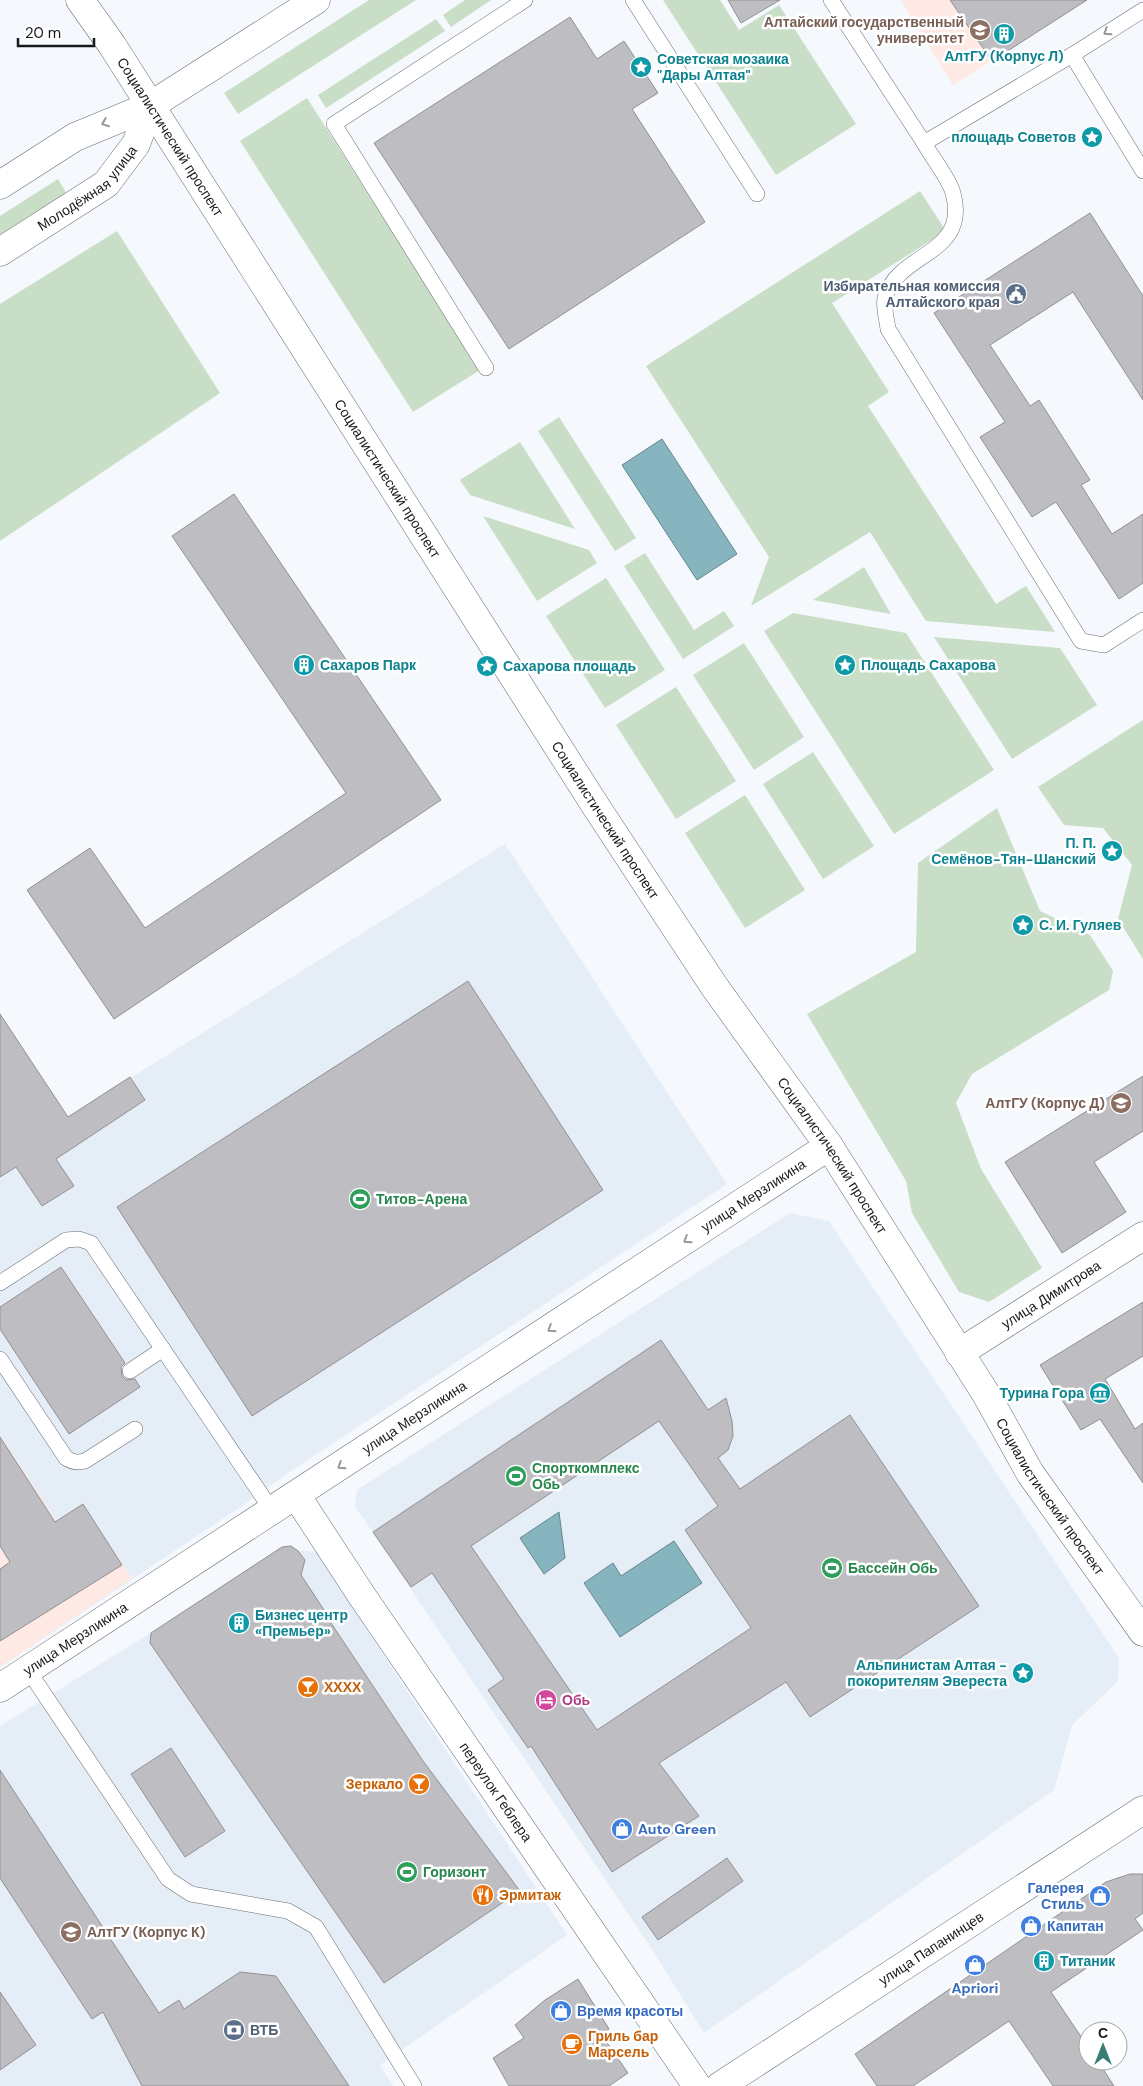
<svg xmlns="http://www.w3.org/2000/svg" width="1143" height="2086" viewBox="0 0 1143 2086" font-family="'DM Sans',sans-serif">
  <rect width="100%" height="100%" fill="#f5f8fc"/>
  <g fill="#e5edf6">
    <polygon points="505,844 727,1184 288,1473 245,1504 0,1667 0,1014 68,1117"/>
    <polygon points="790,1213 829,1221 1119,1658 1118,1681 1072,1725 1054,1790 704,2033 650,1946 355,1506 357,1490"/>
    <polygon points="287,1549 316,1552 567,1935 380,2065 393,2086 0,2086 0,1726"/>
  </g>
  <g fill="#fee9e4">
    <polygon points="901,0 1087,0 953,85"/>
    <polygon points="0,1435 57,1521 83,1504 132,1578 0,1667"/>
  </g>
  <g fill="#c8dec6">
    <polygon points="369,0 416,0 238,114 224,93"/>
    <polygon points="465,0 491,0 451,27 443,15"/>
    <polygon points="663,0 720,0 739,30 779,5 856,124 776,175"/>
    <polygon points="436,19 445,31 326,108 318,95"/>
    <polygon points="307,98 480,370 413,412 240,141"/>
    <polygon points="58,179 68,196 0,238 0,216"/>
    <polygon points="920,191 946,231 832,303 889,392 868,406 996,604 1026,586 1055,632 926,621 870,532 751,606 769,557 646,366"/>
    <polygon points="117,231 220,393 0,541 0,304"/>
    <polygon points="559,417 636,538 615,551 538,431"/>
    <polygon points="520,442 575,529 470,495 460,480"/>
    <polygon points="483,516 589,550 597,563 537,601"/>
    <polygon points="645,553 694,630 724,611 734,626 683,659 624,566"/>
    <polygon points="864,567 891,614 813,600"/>
    <polygon points="606,578 665,670 605,708 546,616"/>
    <polygon points="793,613 906,633 994,770 894,834 764,631"/>
    <polygon points="934,637 1060,648 1097,705 1012,759"/>
    <polygon points="744,643 804,737 754,770 693,675"/>
    <polygon points="676,687 736,781 676,819 616,725"/>
    <polygon points="1143,720 1143,959 1118,919 1132,865 1103,828 1064,825 1038,787"/>
    <polygon points="813,752 874,846 823,879 763,784"/>
    <polygon points="745,795 805,890 745,928 685,833"/>
    <polygon points="997,808 1040,911 1090,935 1113,971 1109,990 972,1074 956,1103 981,1169 1042,1268 989,1302 959,1292 912,1213 906,1181 807,1014 916,952 918,863"/>
  </g>
  <g fill="#86b5c0" stroke="#65868f">
    <polygon points="662,439 737,554 697,580 622,465"/>
    <polygon points="559,1512 565,1558 544,1574 520,1538"/>
    <polygon points="674,1541 702,1583 620,1637 584,1583 613,1563 621,1576"/>
  </g>
  <g fill="#bebdc1" stroke="#929094" fill-rule="evenodd">
    <polygon points="728,0 780,0 741,23"/>
    <polygon points="950,0 1087,0 992,61"/>
    <polygon points="570,17 597,59 624,41 658,93 632,109 705,222 509,349 374,143"/>
    <polygon points="1090,213 1143,296 1143,400 1073,292 990,345 1030,406 1039,400 1090,480 1081,485 1112,534 1143,514 1143,583 1119,599 1056,502 1032,517 980,437 1005,422 934,313"/>
    <polygon points="234,494 441,800 114,1019 27,890 90,848 145,928 346,793 172,536"/>
    <polygon points="468,981 603,1190 252,1416 117,1207"/>
    <polygon points="0,1014 68,1117 130,1077 145,1100 56,1159 74,1186 42,1206 16,1167 0,1177"/>
    <polygon points="1143,1076 1143,1131 1094,1162 1126,1212 1062,1253 1005,1162"/>
    <polygon points="61,1267 125,1363 121,1367 122,1376 126,1380 135,1379 140,1387 69,1434 0,1329 0,1307"/>
    <polygon points="1143,1302 1143,1356 1105,1379 1135,1429 1143,1423 1143,1483 1100,1419 1081,1430 1040,1365"/>
    <path d="M 661,1340 L 708,1410 L 726,1398 L 732,1421 L 733,1436 L 728,1450 L 718,1458 L 740,1489 L 850,1415 L 979,1606 L 810,1717 L 786,1682 L 659,1763 L 699,1816 L 612,1872 L 531,1746 L 528,1748 L 488,1690 L 504,1679 L 432,1573 L 411,1587 L 373,1532 ZM 659,1421 L 718,1506 L 685,1530 L 751,1628 L 597,1730 L 471,1546 Z"/>
    <polygon points="0,1437 55,1522 83,1504 122,1565 0,1641 0,1569 10,1562 0,1546"/>
    <polygon points="291,1546 298,1551 305,1560 301,1575 326,1613 325,1614 423,1761 520,1891 384,1983 150,1643 151,1633 282,1547"/>
    <polygon points="171,1748 225,1831 185,1857 131,1774"/>
    <polygon points="0,1770 159,2013 179,2000 184,2009 240,1972 276,1976 349,2086 142,2086 103,2012 92,2019 0,1878"/>
    <polygon points="727,1858 743,1881 658,1940 642,1917"/>
    <polygon points="1130,1874 1143,1874 1143,1913 1135,1919 1143,1930 1051,1992 1088,2047 1088,2061 1098,2061 1114,2086 1053,2086 1009,2021 913,2086 877,2086 855,2054 1106,1882"/>
    <polygon points="578,1979 609,2029 601,2034 628,2073 609,2086 509,2086 493,2058 524,2038 515,2025 545,2000"/>
    <polygon points="0,1992 36,2045 0,2070"/>
  </g>
  <g fill="none" stroke-linecap="round" stroke-linejoin="round">
    <g stroke="#6a6d70" stroke-width="16">
      <g id="service">
        <polyline points="633,0 757,194"/>
        <polyline points="831,0 924,143 1072,55 1143,10"/>
        <polyline points="1072,55 1143,171"/>
        <path d="M 924,143 C 931,156 950,180 953,193 C 970,256 898,251 885,298 C 883,306 887,320 888,329 L 1081,641 L 1104,645 L 1143,620"/>
        <polyline points="486,368 334,124 525,0"/>
        <polyline points="0,1283 66,1240 79,1239 91,1243 271,1509"/>
        <path d="M 0,1359 L 66,1458 C 72,1462 77,1463 85,1461 L 135,1429"/>
        <polyline points="130,1371 163,1349"/>
        <polyline points="28,1670 168,1879 191,1894 288,1911 316,1927 414,2086"/>
      </g>
    </g>
    <g stroke="#6a6d70" stroke-width="29">
      <g id="minor">
        <path id="s1" d="M 959,1353 L 1143,1236"/>
        <path id="s2" d="M 296,1495 L 362,1596 L 697,2086"/>
        <path id="s3" d="M 0,1688 L 829,1146"/>
        <path id="s4" d="M 720,2086 L 1143,1810"/>
      </g>
    </g>
    <g stroke="#6a6d70" stroke-width="29">
      <g id="tertiary">
        <path id="s5" d="M 80,0 L 112,45 L 595,805 L 714,986 L 829,1146 L 986,1394 L 1030,1473 L 1143,1632"/>
        <polyline points="0,185 75,137 150,106 316,0"/>
        <path id="s6" d="M 0,252 L 106,184 L 136,144 L 150,106"/>
      </g>
    </g>
    <use href="#service" stroke="#fff" stroke-width="15"/>
    <use href="#minor" stroke="#fff" stroke-width="28"/>
    <use href="#tertiary" stroke="#fff" stroke-width="28"/>
  </g>
  <defs><path id="oneway-chevron" d="M-2-3.5L2.5 0L-2 3.5" fill="none" stroke-width="1.6" stroke-linecap="round" stroke-linejoin="round" transform="scale(1.25)"/></defs>
  <g stroke="#989899">
    <use href="#oneway-chevron" transform="translate(1107 32) rotate(147)"/>
    <use href="#oneway-chevron" transform="translate(105 123) rotate(159)"/>
    <use href="#oneway-chevron" transform="translate(687 1240) rotate(147)"/>
    <use href="#oneway-chevron" transform="translate(551 1329) rotate(147)"/>
    <use href="#oneway-chevron" transform="translate(341 1466) rotate(147)"/>
  </g>
  <defs>
    <g id="university-disc" transform="scale(1.125)"><circle r="9.5" fill="#8d6e63" stroke="#fff"/><path d="M0-5L7-2L0 1L-7-2ZM-4 1L0 2.5L4 1V4Q0 6-4 4Z" fill="#fff"/></g>
    <g id="building-disc" transform="scale(1.125)"><circle r="9.5" fill="#0f9aa8" stroke="#fff"/><path d="M-4-6H4V6H1V3H-1V6H-4ZM-2.5-4.3h1.7v1.8h-1.7ZM.8-4.3h1.7v1.8H.8ZM-2.5-1h1.7V.8h-1.7ZM.8-1h1.7V.8H.8Z" fill="#fff"/></g>
    <g id="sight-disc" transform="scale(1.125)"><circle r="9.5" fill="#0f9aa8" stroke="#fff"/><path d="M0-6L1.8-2.2L6-1.7L2.9 1.2L3.7 5.4L0 3.3L-3.7 5.4L-2.9 1.2L-6-1.7L-1.8-2.2Z" fill="#fff"/></g>
    <g id="civic-disc" transform="scale(1.125)"><circle r="9.5" fill="#5c6f8a" stroke="#fff"/><path d="M-.6-6.5H3V-4.5H.6V-3L4-1V1h2V6H-6V1h2V-1L-.6-3ZM-1.2 2.5V6h2.4V2.5Z" fill="#fff"/></g>
    <g id="stadium-disc" transform="scale(1.125)"><circle r="9.5" fill="#2e9e5b" stroke="#fff"/><path d="M0-5a6.5 5 0 1 0 0 10a6.5 5 0 1 0 0-10ZM-3.5-1.8h7v3.6h-7Z" fill="#fff"/></g>
    <g id="museum-disc" transform="scale(1.125)"><circle r="9.5" fill="#0f9aa8" stroke="#fff"/><path d="M0-6L6-3V-2H-6V-3ZM-5-1h2V3h-2ZM-1-1h2V3h-2ZM3-1h2V3H3ZM-6 4H6V6H-6Z" fill="#fff"/></g>
    <g id="bar-disc" transform="scale(1.125)"><circle r="9.5" fill="#e8710a" stroke="#fff"/><path d="M-6-5H6L.8 .8V4.5H3.5V6h-7V4.5H-.8V.8Z" fill="#fff"/></g>
    <g id="hotel-disc" transform="scale(1.125)"><circle r="9.5" fill="#d1479c" stroke="#fff"/><path d="M-6-4.5h1.5V1H6V5H4.5V3h-9V5H-6ZM-4 0a1.8 1.8 0 1 1 3.6 0ZM.5 0V-2.5h3Q6-2.5 6 0Z" fill="#fff"/></g>
    <g id="shop-disc" transform="scale(1.125)"><circle r="9.5" fill="#3f7fe0" stroke="#fff"/><path d="M-5-2.5h2.3a2.7 3.5 0 0 1 5.4 0H5L5.5 6h-11ZM-1.5-2.5h3a1.5 2.3 0 0 0-3 0Z" fill="#fff"/></g>
    <g id="restaurant-disc" transform="scale(1.125)"><circle r="9.5" fill="#e8710a" stroke="#fff"/><path d="M-5-6h1v4h1v-4h1v4h1v-4h1v5L-1.5 .5V6h-2V.5L-5-1ZM5-6V6H3V1.5H1.5Q1.5-4 5-6Z" fill="#fff"/></g>
    <g id="bank-disc" transform="scale(1.125)"><circle r="9.5" fill="#5c6f8a" stroke="#fff"/><path d="M-6-4H6V4H-6ZM0-2.3a2.3 2.3 0 1 0 0 4.6a2.3 2.3 0 1 0 0-4.6Z" fill="#fff"/></g>
    <g id="cafe-disc" transform="scale(1.125)"><circle r="9.5" fill="#e8710a" stroke="#fff"/><path d="M-5.5-4.5H6V0H3Q3 3.5 0 3.5H-2.5Q-5.5 3.5-5.5 0ZM3-3.2v2h1.7v-2ZM-6 4.5H4V6H-6Z" fill="#fff"/></g>
  </defs>
  <g fill-rule="evenodd">
    <use href="#university-disc" x="980" y="30"/>
    <use href="#building-disc" x="1004" y="34"/>
    <use href="#sight-disc" x="641" y="67"/>
    <use href="#sight-disc" x="1092" y="137"/>
    <use href="#civic-disc" x="1016" y="294"/>
    <use href="#building-disc" x="304" y="665"/>
    <use href="#sight-disc" x="845" y="665"/>
    <use href="#sight-disc" x="487" y="666"/>
    <use href="#sight-disc" x="1112" y="851"/>
    <use href="#sight-disc" x="1023" y="925"/>
    <use href="#university-disc" x="1121" y="1103"/>
    <use href="#stadium-disc" x="360" y="1199"/>
    <use href="#museum-disc" x="1100" y="1393"/>
    <use href="#stadium-disc" x="516" y="1476"/>
    <use href="#stadium-disc" x="832" y="1568"/>
    <use href="#building-disc" x="239" y="1623"/>
    <use href="#sight-disc" x="1023" y="1673"/>
    <use href="#bar-disc" x="308" y="1687"/>
    <use href="#hotel-disc" x="546" y="1700"/>
    <use href="#bar-disc" x="419" y="1784"/>
    <use href="#shop-disc" x="622" y="1829"/>
    <use href="#stadium-disc" x="407" y="1872"/>
    <use href="#restaurant-disc" x="483" y="1895"/>
    <use href="#shop-disc" x="1100" y="1896"/>
    <use href="#shop-disc" x="1031" y="1926"/>
    <use href="#university-disc" x="71" y="1932"/>
    <use href="#building-disc" x="1044" y="1961"/>
    <use href="#shop-disc" x="975" y="1965"/>
    <use href="#shop-disc" x="561" y="2011"/>
    <use href="#bank-disc" x="234" y="2030"/>
    <use href="#cafe-disc" x="572" y="2044"/>
  </g>
  <g text-anchor="middle" stroke-width="5" stroke-linejoin="round" paint-order="stroke">
    <g font-size="14" font-weight="bold" fill="#785e54" stroke="#fff" text-anchor="end">
      <text x="964" y="27">Алтайский государственный<tspan x="964" dy="16">университет</tspan></text>
      <text x="1105" y="1108">АлтГУ (Корпус Д)</text>
      <text x="87" y="1937" text-anchor="start">АлтГУ (Корпус К)</text>
    </g>
    <g font-size="14" font-weight="bold" fill="#0d838f" stroke="#fff" text-anchor="start">
      <text x="1004" y="61" text-anchor="middle">АлтГУ (Корпус Л)</text>
      <text x="657" y="64">Советская мозаика<tspan x="657" dy="16">"Дары Алтая"</tspan></text>
      <text x="1076" y="142" text-anchor="end">площадь Советов</text>
      <text x="320" y="670">Сахаров Парк</text>
      <text x="861" y="670">Площадь Сахарова</text>
      <text x="503" y="671">Сахарова площадь</text>
      <text x="1096" y="848" text-anchor="end">П. П.<tspan x="1096" dy="16">Семёнов-Тян-Шанский</tspan></text>
      <text x="1039" y="930">С. И. Гуляев</text>
      <text x="1084" y="1398" text-anchor="end">Турина Гора</text>
      <text x="255" y="1620">Бизнес центр<tspan x="255" dy="16">«Премьер»</tspan></text>
      <text x="1007" y="1670" text-anchor="end">Альпинистам Алтая -<tspan x="1007" dy="16">покорителям Эвереста</tspan></text>
      <text x="1060" y="1966">Титаник</text>
    </g>
    <g font-size="14" fill="#191a1c" stroke="#fff">
      <text dy="5" stroke="none"><textPath href="#s5" startOffset="164">Социалистический проспект</textPath></text>
      <text dy="5" stroke="none"><textPath href="#s6" startOffset="109">Молодёжная улица</textPath></text>
      <text dy="5" stroke="none"><textPath href="#s5" startOffset="569">Социалистический проспект</textPath></text>
      <text dy="5" stroke="none"><textPath href="#s5" startOffset="974">Социалистический проспект</textPath></text>
      <text dy="5" stroke="none"><textPath href="#s5" startOffset="1379">Социалистический проспект</textPath></text>
      <text dy="5" stroke="none"><textPath href="#s3" startOffset="900">улица Мерзликина</textPath></text>
      <text dy="5" stroke="none"><textPath href="#s1" startOffset="109">улица Димитрова</textPath></text>
      <text dy="5" stroke="none"><textPath href="#s3" startOffset="495">улица Мерзликина</textPath></text>
      <text dy="5" stroke="none"><textPath href="#s5" startOffset="1784">Социалистический проспект</textPath></text>
      <text dy="5" stroke="none"><textPath href="#s3" startOffset="90">улица Мерзликина</textPath></text>
      <text dy="5" stroke="none"><textPath href="#s2" startOffset="358">переулок Геблера</textPath></text>
      <text dy="5" stroke="none"><textPath href="#s4" startOffset="252">улица Папанинцев</textPath></text>
    </g>
    <g font-size="14" font-weight="bold" fill="#4e5e75" stroke="#fff" text-anchor="end">
      <text x="1000" y="291">Избирательная комиссия<tspan x="1000" dy="16">Алтайского края</tspan></text>
      <text x="250" y="2035" text-anchor="start">ВТБ</text>
    </g>
    <g font-size="14" font-weight="bold" fill="#27864d" stroke="#fff" text-anchor="start">
      <text x="376" y="1204">Титов-Арена</text>
      <text x="532" y="1473">Спорткомплекс<tspan x="532" dy="16">Обь</tspan></text>
      <text x="848" y="1573">Бассейн Обь</text>
      <text x="423" y="1877">Горизонт</text>
    </g>
    <g font-size="14" font-weight="bold" fill="#c56008" stroke="#fff" text-anchor="start">
      <text x="324" y="1692">ХХХХ</text>
      <text x="403" y="1789" text-anchor="end">Зеркало</text>
      <text x="499" y="1900">Эрмитаж</text>
      <text x="588" y="2041">Гриль бар<tspan x="588" dy="16">Марсель</tspan></text>
    </g>
    <g font-size="14" font-weight="bold" fill="#b23c85" stroke="#fff" text-anchor="start">
      <text x="562" y="1705">Обь</text>
    </g>
    <g font-size="14" font-weight="bold" fill="#366cbe" stroke="#fff" text-anchor="start">
      <text x="638" y="1834">Auto Green</text>
      <text x="1084" y="1893" text-anchor="end">Галерея<tspan x="1084" dy="16">Стиль</tspan></text>
      <text x="1047" y="1931">Капитан</text>
      <text x="975" y="1993" text-anchor="middle">Apriori</text>
      <text x="577" y="2016">Время красоты</text>
    </g>
  </g>
  <g transform="translate(1103 2046)"><circle r="24" fill="#ffffff" stroke="#a3a3a4"/>
  <path d="M0-4L9 19L0 12L-9 19Z" fill="#387e75"/>
  <text y="-8" font-size="14" font-weight="bold" text-anchor="middle" fill="#191a1c">С</text>
  </g>
  <path d="M18 38v8h76v-8" fill="none" stroke="#191a1c" stroke-width="2.5"/>
  <text x="25" y="38" font-size="15" fill="#191a1c" stroke="#ffffff" stroke-width="4" paint-order="stroke">20 m</text>
</svg>
